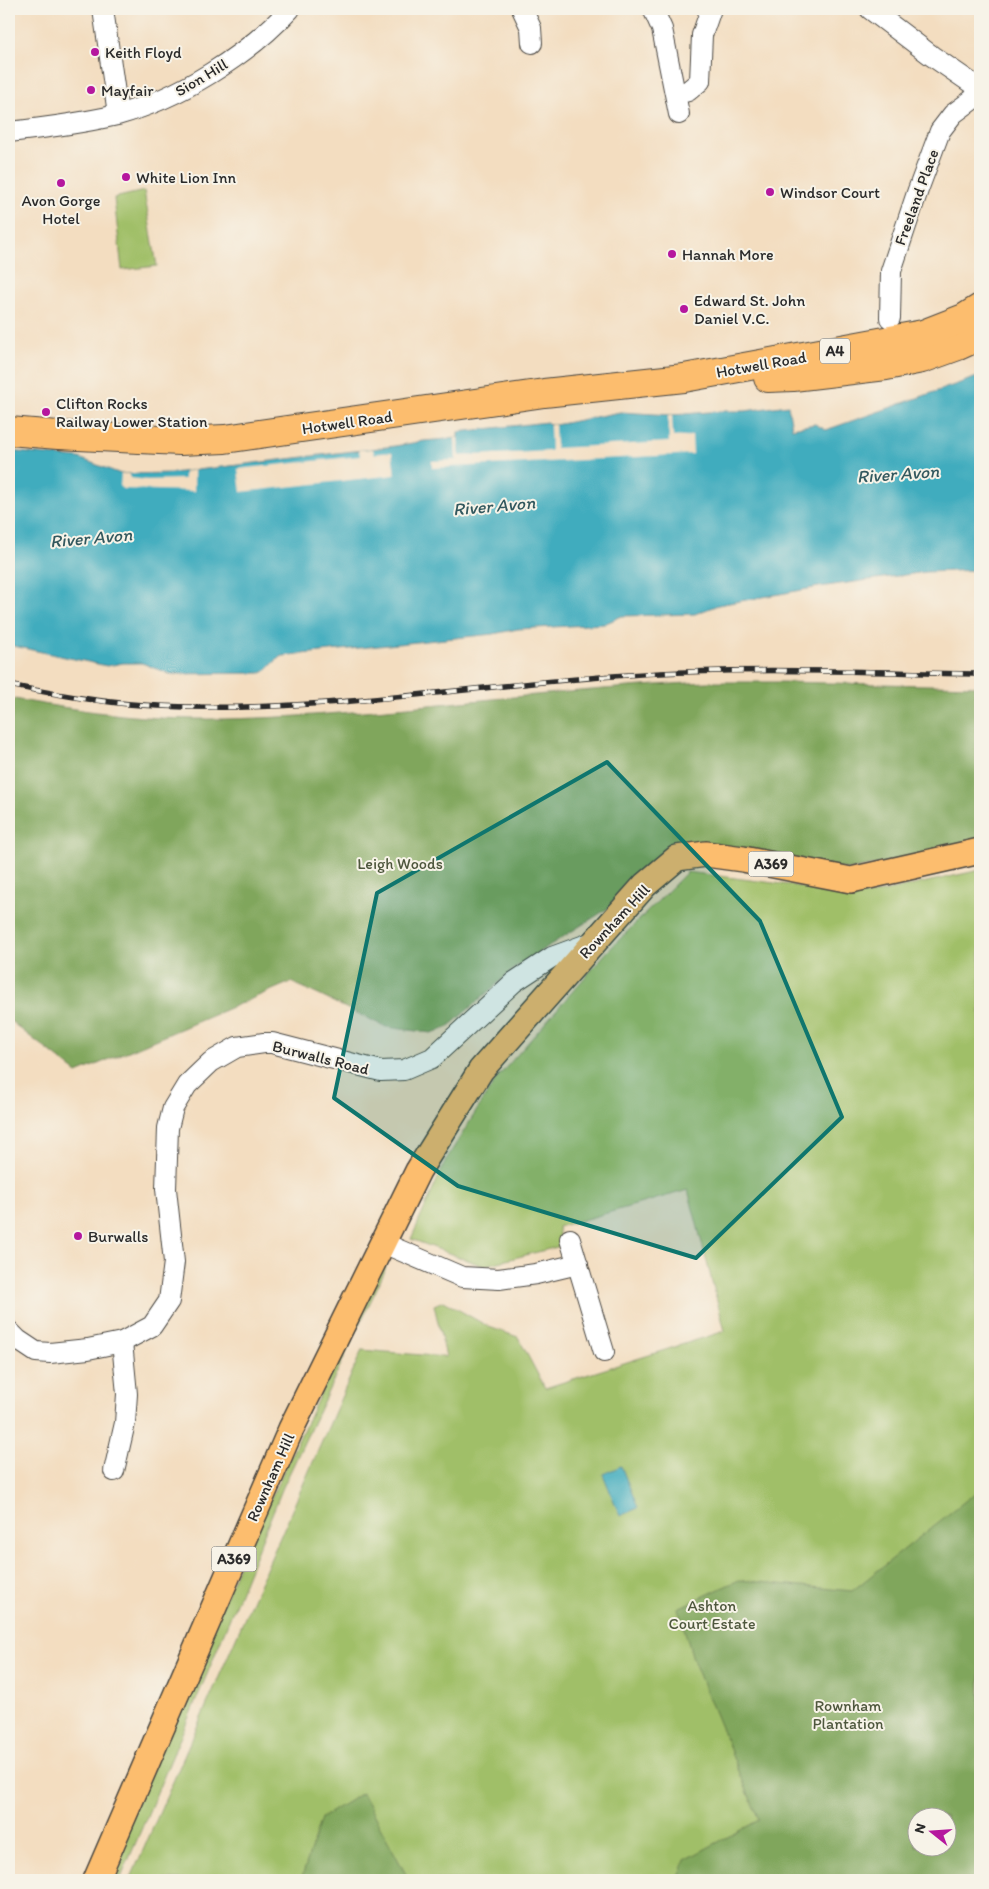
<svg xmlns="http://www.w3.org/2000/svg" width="989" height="1889" viewBox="0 0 989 1889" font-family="Itim,sans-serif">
  <rect width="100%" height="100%" fill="#f7f3e8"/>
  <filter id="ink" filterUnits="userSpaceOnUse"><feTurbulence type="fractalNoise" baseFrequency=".02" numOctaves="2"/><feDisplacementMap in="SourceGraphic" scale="10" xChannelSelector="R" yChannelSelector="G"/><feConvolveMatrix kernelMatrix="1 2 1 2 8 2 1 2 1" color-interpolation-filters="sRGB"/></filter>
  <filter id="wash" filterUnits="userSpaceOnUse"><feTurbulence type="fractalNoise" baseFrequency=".0096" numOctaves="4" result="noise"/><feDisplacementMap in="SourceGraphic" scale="20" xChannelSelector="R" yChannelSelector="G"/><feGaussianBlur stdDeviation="1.12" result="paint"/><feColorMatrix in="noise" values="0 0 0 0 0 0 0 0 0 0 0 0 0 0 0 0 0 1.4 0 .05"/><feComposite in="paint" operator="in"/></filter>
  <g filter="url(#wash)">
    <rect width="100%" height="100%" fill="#f3ddc0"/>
    <g fill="#a0bf68" stroke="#66754a" fill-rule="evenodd">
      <polygon points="144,191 157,266 122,270 114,198"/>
      <path d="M 980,870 L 980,1880 L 130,1880 L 362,1350 L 446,1357 L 434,1305 L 443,1301 L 489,1327 L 518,1337 L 545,1388 L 725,1331 L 688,1190 L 558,1227 L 561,1246 L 483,1266 L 411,1239 L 446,1160 L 497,1078 L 607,952 L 687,872 L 869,895 ZM 916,1816 L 946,1816 L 946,1846 L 916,1846 Z"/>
      <polygon points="386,1265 384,1273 283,1487 210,1667 120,1880 104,1880 239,1565 379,1270"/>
    </g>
    <g fill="#80a65c" stroke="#566844" fill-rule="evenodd">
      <path d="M 706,682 L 780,682 L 980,686 L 980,844 L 850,870 L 675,840 L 615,904 L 517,966 L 447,1028 L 431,1033 L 386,1027 L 291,982 L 77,1073 L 9,1020 L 9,698 C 58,707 108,715 159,718 C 246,722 333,714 419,706 C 515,697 610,687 706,682 Z"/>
      <path d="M 980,1489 L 980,1880 L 678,1880 L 685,1860 L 759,1820 L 694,1662 L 678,1608 L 739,1580 L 852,1591 ZM 916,1816 L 946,1816 L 946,1846 L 916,1846 Z"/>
      <polygon points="362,1793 409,1880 301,1880 321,1818"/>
    </g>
    <g fill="#3facbe" stroke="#356c74">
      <path d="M 980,376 L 980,570 L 926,572 L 819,587 L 718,605 L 695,614 L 622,616 L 604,624 L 518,629 L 493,634 L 283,656 C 273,660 270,670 261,673 L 170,674 L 142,663 L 123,663 L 107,666 L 9,645 L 9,451 L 79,458 L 121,474 L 172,473 L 395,446 L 424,441 L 458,438 L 458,432 L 547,422 L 550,425 L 555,425 L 620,412 L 672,415 L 722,411 L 745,411 L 788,405 L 792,428 L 815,424 L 826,430 Z"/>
      <polygon points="621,1466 638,1508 620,1516 603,1474"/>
    </g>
    <g fill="#f3ddc0">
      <polygon points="668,415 672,415 673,437 692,436 693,454 432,468 432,461 456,460 455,438 458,438 459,456 551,451 550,425 555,425 556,448 669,442"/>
      <polygon points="373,449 374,454 392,452 395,475 241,492 238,469 360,456 359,450"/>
      <polygon points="194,470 194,491 123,489 120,487 121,474 130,474 130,478 147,480 184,479 184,472"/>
    </g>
  </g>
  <g filter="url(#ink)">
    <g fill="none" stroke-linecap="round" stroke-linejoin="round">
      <g stroke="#494641" stroke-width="22">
        <g id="minor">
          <polyline points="103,9 118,114"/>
          <polyline points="522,9 531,28 532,43"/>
          <polyline points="653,9 662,29 679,114"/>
          <polyline points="870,9 932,56 980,89"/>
          <polyline points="676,94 688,91 700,81 702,35 711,9"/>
          <path d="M 9,132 C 45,128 82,123 117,115 C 178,99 248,55 290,9"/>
          <polyline points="890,318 891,271 918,190 940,131 953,114 980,94"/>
          <polyline points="570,1239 604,1352"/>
          <polyline points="383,1243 462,1277 499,1279 536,1274 578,1264"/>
          <polyline points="9,1331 18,1340 36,1352 50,1353 88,1349 122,1342 152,1326 169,1301 174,1262 166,1189 168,1128 173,1108 187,1085 211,1062 237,1047 264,1043 272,1043 381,1071 404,1070 432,1058 514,982 552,957 593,942"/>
          <polyline points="114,1471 125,1423 127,1394 122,1342"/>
        </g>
      </g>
      <g stroke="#494641" stroke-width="28">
        <polyline id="major" points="96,1880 291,1429 418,1171 481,1070 645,885 677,858 706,854 743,859 851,880 980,851"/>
      </g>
      <g stroke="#494641" stroke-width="30">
        <g id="highway">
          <polyline points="768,378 793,377 886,366 922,359 958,346 980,336"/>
          <polyline points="9,431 58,435 180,441 225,439 544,393 684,378 923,334 964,318 980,308"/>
        </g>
      </g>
      <use href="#minor" stroke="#fff" stroke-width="20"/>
      <use href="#major" stroke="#fcbd6e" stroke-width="25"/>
      <use href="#highway" stroke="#fcbd6e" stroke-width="28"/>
      <g stroke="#2b2b2b" stroke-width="5.5">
        <path id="rail" d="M 9,685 C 58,695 108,704 159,706 C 316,714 472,685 628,675 C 745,667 863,672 980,674"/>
      </g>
      <use href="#rail" stroke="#f7f3e8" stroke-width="4" stroke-dasharray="11" stroke-linecap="butt"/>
    </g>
  </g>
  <path fill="#0f766e" fill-opacity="0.2" stroke="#0f766e" stroke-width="4" stroke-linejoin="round" d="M 607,762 L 760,921 L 842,1117 L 696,1258 L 458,1186 L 334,1098 L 377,893 Z"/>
  <g fill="#b5179e" stroke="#f7f3e8" stroke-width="2">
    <circle cx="95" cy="52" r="5"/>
    <circle cx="91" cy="90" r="5"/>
    <circle cx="126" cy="177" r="5"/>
    <circle cx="61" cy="183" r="5"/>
    <circle cx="770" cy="192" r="5"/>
    <circle cx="672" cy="254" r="5"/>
    <circle cx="684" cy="309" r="5"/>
    <circle cx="46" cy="412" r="5"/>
    <circle cx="78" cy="1236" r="5"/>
  </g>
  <g text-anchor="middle" stroke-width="4" stroke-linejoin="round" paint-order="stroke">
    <g fill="#f7f3e8" stroke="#686764" stroke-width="1">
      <rect x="820" y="338.5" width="30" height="25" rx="4"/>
      <rect x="748.5" y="851.5" width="45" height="25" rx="4"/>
      <rect x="211.5" y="1546.5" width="45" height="25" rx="4"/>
    </g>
    <g font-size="15" font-weight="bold" fill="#2b2b2b">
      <text x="835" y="356">A4</text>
      <text x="771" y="869">A369</text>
      <text x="234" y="1564">A369</text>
    </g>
    <g font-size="16" fill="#2b2b2b" stroke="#f7f3e8" text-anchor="start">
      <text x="105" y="58">Keith Floyd</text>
      <text x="101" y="96">Mayfair</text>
      <text x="136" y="183">White Lion Inn</text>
      <text x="780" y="198">Windsor Court</text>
      <text x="61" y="206" text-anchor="middle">Avon Gorge<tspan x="61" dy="18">Hotel</tspan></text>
      <text x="682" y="260">Hannah More</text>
      <text x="694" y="306">Edward St. John<tspan x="694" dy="18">Daniel V.C.</tspan></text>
      <text x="56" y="409">Clifton Rocks<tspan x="56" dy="18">Railway Lower Station</tspan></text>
      <text x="88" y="1242">Burwalls</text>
    </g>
    <g font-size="16" fill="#2b2b2b" stroke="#f7f3e8">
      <text transform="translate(201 77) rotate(-31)" y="6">Sion Hill</text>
      <text transform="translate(916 197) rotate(-70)" y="6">Freeland Place</text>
      <text transform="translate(761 364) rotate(-10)" y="6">Hotwell Road</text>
      <text transform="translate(347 422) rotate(-8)" y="6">Hotwell Road</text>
      <text transform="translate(614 921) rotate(-47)" y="6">Rownham Hill</text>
      <text transform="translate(321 1057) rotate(14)" y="6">Burwalls Road</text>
      <text transform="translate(270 1477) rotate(-66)" y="6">Rownham Hill</text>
    </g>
    <g font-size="16" fill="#4e573d" stroke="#f7f3e8">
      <text x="400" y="869">Leigh Woods</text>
      <text x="712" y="1611">Ashton<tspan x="712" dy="18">Court Estate</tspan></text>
      <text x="848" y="1711">Rownham<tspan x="848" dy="18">Plantation</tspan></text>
    </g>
    <g font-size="18" font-style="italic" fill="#32585e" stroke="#f7f3e8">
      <text transform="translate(898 474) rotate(-4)" y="6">River Avon</text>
      <text transform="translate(494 506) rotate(-5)" y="6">River Avon</text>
      <text transform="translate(91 538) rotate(-5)" y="6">River Avon</text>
    </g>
  </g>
  <rect width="989" height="1889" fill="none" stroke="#f7f3e8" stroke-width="30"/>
  <g transform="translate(932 1832) rotate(287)"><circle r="24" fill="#f7f3e8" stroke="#a5a39c"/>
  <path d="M0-4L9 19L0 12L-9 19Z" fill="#b5179e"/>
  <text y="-8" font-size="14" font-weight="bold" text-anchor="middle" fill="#2b2b2b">N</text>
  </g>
</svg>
